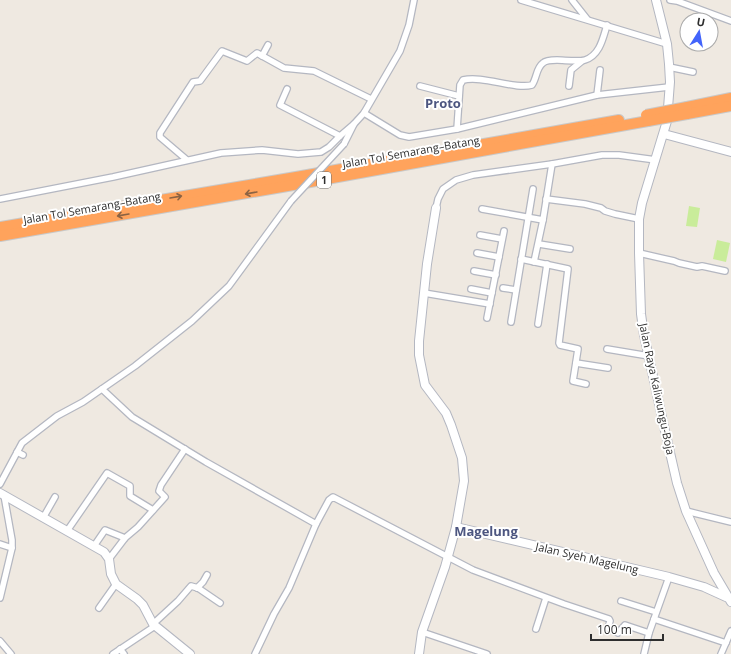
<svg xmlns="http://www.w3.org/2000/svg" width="731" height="654" viewBox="0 0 731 654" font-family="'Open Sans',sans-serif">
  <rect width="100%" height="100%" fill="#efe9e1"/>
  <g fill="#c9ec9a">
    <polygon points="689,206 700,208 697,227 686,226"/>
    <polygon points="717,240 730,243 726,262 713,259"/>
  </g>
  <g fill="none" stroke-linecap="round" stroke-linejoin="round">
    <g stroke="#b4b7c1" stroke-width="8">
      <g id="street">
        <polyline points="521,0 667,44"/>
        <polyline points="572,0 587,19"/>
        <polyline points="670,0 677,1 731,21"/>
        <polyline points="262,56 268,45"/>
        <polyline points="669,67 693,72"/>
        <polyline points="420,86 459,96"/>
        <polyline points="569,86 571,70 582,61"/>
        <polyline points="287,89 280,105 340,136"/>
        <polyline points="597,95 600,70"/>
        <polyline points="364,113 400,135 409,137 457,129 597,95 669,87"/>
        <path d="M 457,129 L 460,85 L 463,80 C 483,75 515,90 532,85 C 537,78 536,68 543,63 C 546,60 552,60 557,60 C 564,60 579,62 585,60 C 600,55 603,38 607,25"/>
        <polyline points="344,144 354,124 364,113 400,51 409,25 414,0"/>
        <polyline points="187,160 160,137 160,133 193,82 200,81 222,51 247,61 257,53 284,68 314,71 371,99"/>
        <polyline points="0,199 113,177 221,153 262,150 298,154 321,152 329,147 340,136 354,124"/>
        <polyline points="546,199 585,204 601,208 605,211 615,214 639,219"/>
        <polyline points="436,208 438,199 443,189 456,180 473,175 552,164 602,155 619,155 656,160"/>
        <polyline points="482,209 543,220 552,164"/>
        <polyline points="480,235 502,239"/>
        <polyline points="539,244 570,249"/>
        <polyline points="477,253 499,257"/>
        <polyline points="639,253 674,261 679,263 697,267 702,266 725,271"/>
        <polyline points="521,259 568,269 559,343 560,345 578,349 573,381 586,384"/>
        <polyline points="534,262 543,220"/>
        <polyline points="474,271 496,275"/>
        <polyline points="503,288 516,290"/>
        <polyline points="471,289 492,293"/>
        <polyline points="424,293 490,304"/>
        <polyline points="487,318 504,231"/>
        <polyline points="511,322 533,189"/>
        <polyline points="538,324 547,264"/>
        <polyline points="607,349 649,356"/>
        <polyline points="576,363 608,368"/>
        <polyline points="102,389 132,417 206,462 316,524"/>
        <polyline points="17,452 23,455"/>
        <polyline points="0,484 22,443 57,416 83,402 135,366 192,321 229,286 291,201"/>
        <polyline points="686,511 731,522"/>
        <polyline points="43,518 55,497"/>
        <polyline points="67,531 107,473 130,486 130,496 153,510"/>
        <polyline points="0,544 12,548"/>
        <polyline points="94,546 105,530 125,538"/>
        <polyline points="109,559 125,538 138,527 165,497 159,491 161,485 185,449"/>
        <polyline points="197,588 203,582 207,575"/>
        <polyline points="0,598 12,548 12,540 4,495"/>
        <polyline points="621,601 656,612"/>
        <polyline points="99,608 116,584"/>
        <polyline points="654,619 726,643"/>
        <polyline points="153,624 178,601 191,586 198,588 220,603"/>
        <polyline points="536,629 546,598"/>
        <polyline points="422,632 487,654"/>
        <polyline points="0,641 11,654"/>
        <polyline points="120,649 124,654"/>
        <polyline points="113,654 155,626"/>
        <polyline points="255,654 274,614 289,588 316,524 329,500 333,497 473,570 564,604 609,619 610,621 608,628 618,633 625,625 649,633"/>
        <polyline points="644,654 649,633 669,577"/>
        <polyline points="721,654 731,631"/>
      </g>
    </g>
    <g stroke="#b4b7c1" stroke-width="10">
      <g id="secondary">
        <polyline points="656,0 667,44 669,64 670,82 667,121 642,203 639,219 639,253 641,314 644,335 663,422 677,483 686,511 714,573 731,602"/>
        <polyline points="664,134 731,152"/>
        <polyline points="436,208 427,264 419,341 419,355 425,385 446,413 451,425 462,458 464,481 456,527"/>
        <polyline points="0,493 104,552 109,559 111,574 116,584 137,599 143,605 153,624 190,654"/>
        <polyline points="419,654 422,632 445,567 456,527 669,577 704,587 726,597"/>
      </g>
    </g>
    <g stroke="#c9c9c9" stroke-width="12">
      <g id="highway">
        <polyline points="687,107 731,98"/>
        <polyline points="687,114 731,106"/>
        <polyline points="0,227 296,177 619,120"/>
        <polyline points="0,236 299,184 648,121"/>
      </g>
    </g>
    <use href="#street" stroke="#fff" stroke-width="5.5"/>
    <use href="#secondary" stroke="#fff" stroke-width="8"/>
    <use href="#highway" stroke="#ffa35c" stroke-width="10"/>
    <g stroke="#b4b7c1" stroke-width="8" stroke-linecap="butt">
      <polyline id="street-bridge" points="291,201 344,144"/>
    </g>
    <g stroke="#c9c9c9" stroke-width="12" stroke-linecap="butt">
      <g id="highway-bridge">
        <polyline points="646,115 687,107"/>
        <polyline points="648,121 687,114"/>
      </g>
    </g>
    <use href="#street-bridge" stroke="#fff" stroke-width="5.5"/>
    <use href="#highway-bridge" stroke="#ffa35c" stroke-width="10"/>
  </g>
  <defs><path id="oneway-shaft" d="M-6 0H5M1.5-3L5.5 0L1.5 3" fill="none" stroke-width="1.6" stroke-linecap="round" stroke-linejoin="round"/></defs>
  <g stroke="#8c6343">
    <use href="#oneway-shaft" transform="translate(251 193) rotate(170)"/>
    <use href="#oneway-shaft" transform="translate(176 197) rotate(-10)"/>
    <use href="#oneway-shaft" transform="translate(123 215) rotate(170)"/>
  </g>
  <g text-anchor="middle" stroke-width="4" stroke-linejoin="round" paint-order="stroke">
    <rect fill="#fff" stroke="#6d6d6d" stroke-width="1" x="317" y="172" width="14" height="16" rx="3"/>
    <g font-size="10" font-weight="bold" fill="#2e2e2e">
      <text x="324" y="184">1</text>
    </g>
    <g font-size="11" fill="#2e2e2e" stroke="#fff">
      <text transform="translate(411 152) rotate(-10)" y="4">Jalan Tol Semarang–Batang</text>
      <text transform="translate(92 208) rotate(-10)" y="4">Jalan Tol Semarang–Batang</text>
      <text transform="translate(657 389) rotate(78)" y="4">Jalan Raya Kaliwungu-Boja</text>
      <text transform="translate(587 558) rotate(13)" y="4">Jalan Syeh Magelung</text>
    </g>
    <g font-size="13" font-weight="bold" fill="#4d5680" stroke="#fff">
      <text x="443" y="108">Proto</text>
      <text x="486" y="536">Magelung</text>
    </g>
  </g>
  <g transform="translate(699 32) rotate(11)"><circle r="19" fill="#ffffff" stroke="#ababab"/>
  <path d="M0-3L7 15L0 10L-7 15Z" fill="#4264fb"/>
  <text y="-6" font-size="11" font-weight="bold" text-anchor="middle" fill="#2e2e2e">U</text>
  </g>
  <path d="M591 634v6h72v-6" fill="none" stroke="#2e2e2e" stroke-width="2"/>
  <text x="597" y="634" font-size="12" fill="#2e2e2e" stroke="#ffffff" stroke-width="3" paint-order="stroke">100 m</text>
</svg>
